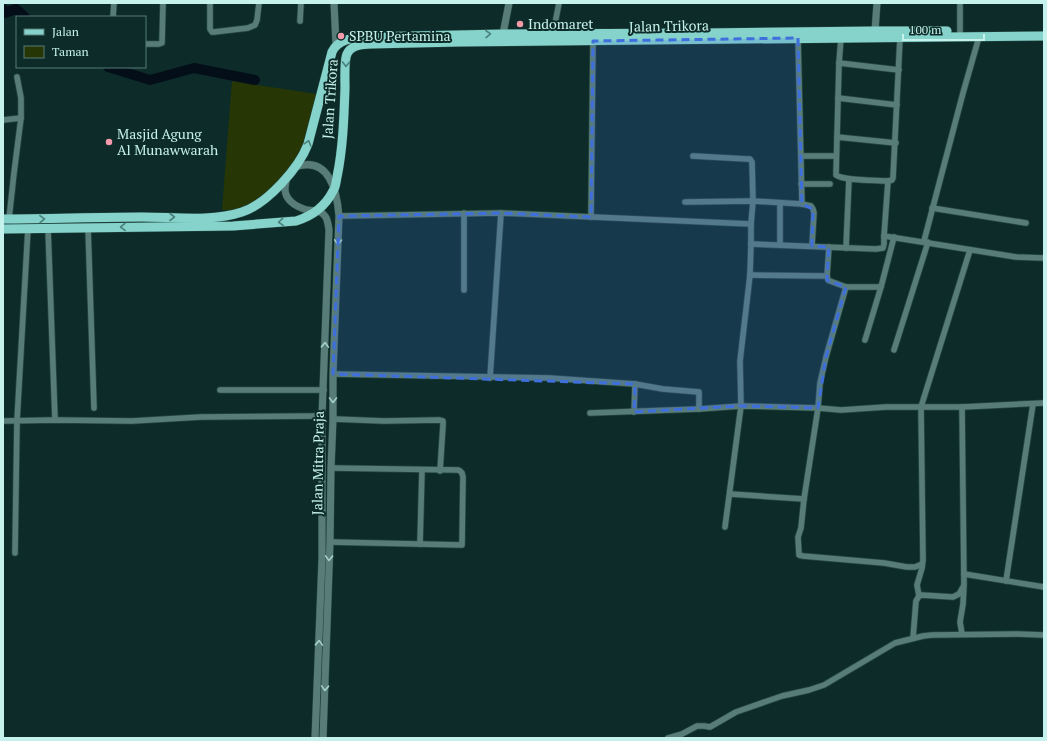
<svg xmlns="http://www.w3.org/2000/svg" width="1047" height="741" viewBox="0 0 1047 741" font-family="'PT Serif',serif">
  <rect width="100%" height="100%" fill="#0d2c29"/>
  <polygon fill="#263705" points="232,81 316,94 302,148 285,177 267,191 260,198 247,206 234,210 222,210"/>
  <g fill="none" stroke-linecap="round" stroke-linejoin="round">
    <g stroke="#040e18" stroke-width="10">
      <polyline points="3,9 5,13 16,9 25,17"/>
      <polyline points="108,67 150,80 194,68 255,80"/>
    </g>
    <g stroke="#274844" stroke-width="7">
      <g id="minor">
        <polyline points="210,3 210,29 212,32 214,32 248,28 255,25 257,20 259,3"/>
        <polyline points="960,3 960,31"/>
        <polyline points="113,17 114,3"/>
        <polyline points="300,21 301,3"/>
        <polyline points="553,34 559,3"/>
        <polyline points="798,38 802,204"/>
        <path d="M 841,38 L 839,63 L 836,175 C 844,181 876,180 888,181 L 892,180 L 893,178 L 900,38"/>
        <polyline points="145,44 159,44 162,43 163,3"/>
        <polyline points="839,63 899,70"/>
        <polyline points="838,98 897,105"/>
        <polyline points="3,120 21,118"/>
        <polyline points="837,137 896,143"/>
        <polyline points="693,156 747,159 750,159 752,162 753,201 751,224 751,244 750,275 740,361 741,406 725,527"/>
        <polyline points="801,156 834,156"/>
        <polyline points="801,184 830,184"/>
        <polyline points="685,202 753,201 802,204 811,206 813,209 814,213 812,246"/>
        <polyline points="780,203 780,245"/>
        <polyline points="932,208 1026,223"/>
        <polyline points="464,213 464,290"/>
        <polyline points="339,216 501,213 751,224"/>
        <polyline points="591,217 593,41"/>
        <polyline points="9,219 14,173 21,118 21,98 17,77"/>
        <polyline points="88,227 94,408"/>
        <polyline points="48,228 55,420"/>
        <polyline points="884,236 1016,257 1044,258"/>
        <polyline points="924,241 963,93 979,37"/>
        <polyline points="751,244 876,249 883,248 884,244 884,236 888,181"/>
        <polyline points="846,248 849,179"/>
        <polyline points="750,275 827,276 828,280 830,281 846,287 881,287 894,237"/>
        <polyline points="827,276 829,247"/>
        <polyline points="846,287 826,357 820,383 818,408 804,499 801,528 798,537 799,555 803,556 884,563 907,567 915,567 922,564"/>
        <polyline points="865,340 881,287"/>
        <polyline points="894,350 928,242"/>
        <polyline points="333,374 549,378 635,384 663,389 699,392 699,409 741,406 818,408 841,410 886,407 962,407 1044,403"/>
        <polyline points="490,378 501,213"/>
        <polyline points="220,390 324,390"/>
        <polyline points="634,412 635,384"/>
        <polyline points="590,413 699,409"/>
        <polyline points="333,419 384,421 439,420 443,421 443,425 440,471"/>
        <polyline points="3,421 55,420 132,421 201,417 322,416"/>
        <polyline points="730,494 804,499"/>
        <polyline points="330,542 462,545 463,477 462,473 460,471 458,470 331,468"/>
        <polyline points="420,544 422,470"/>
        <polyline points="15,553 17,421 28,228"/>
        <polyline points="964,574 1044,587"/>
        <polyline points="1006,581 1033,404"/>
        <polyline points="919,596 917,585 922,568 923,560 921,407 970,250"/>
        <polyline points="962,634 960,622 963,604 964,585 962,407"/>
        <polyline points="913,638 916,601 919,596 921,595 953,597 959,594 963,587"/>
        <polyline points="668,738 682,734 697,726 704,726 710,727 736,712 782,696 809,690 824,685 895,643 923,636 932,635 1017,634 1044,635"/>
      </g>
    </g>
    <g stroke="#274844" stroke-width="8">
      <g id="tertiary">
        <polyline points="334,3 336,45"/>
        <polyline points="875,31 877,3"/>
        <polyline points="503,34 509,3"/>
        <path d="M 295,167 C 329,155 337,191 339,216 L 333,374 L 333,419 L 331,468 L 330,542 L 323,738"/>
        <path d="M 287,177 C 286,181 285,186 285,190 C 286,201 297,207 307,210 C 312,211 321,210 324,215 C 328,218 328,225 329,230 L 322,416 L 322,559 L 315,738"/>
      </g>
    </g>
    <g stroke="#274844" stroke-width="10">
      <g id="primary">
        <path d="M 3,219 C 49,219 96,217 142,217 C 174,217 212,222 242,212 C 267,204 299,168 308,144 L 332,52 C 338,39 353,38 366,37 L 503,34 L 706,33 L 875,31 L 947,31"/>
        <path d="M 3,229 L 233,226 L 296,221 C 312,216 325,207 333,191 C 336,187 336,181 337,177 C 343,148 344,117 345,88 C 345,80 344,60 347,54 C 351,45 362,44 371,44 L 459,42 L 1044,36"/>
      </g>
    </g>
    <use href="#minor" stroke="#587c78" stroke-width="5.5"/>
    <use href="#tertiary" stroke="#587c78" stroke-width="7"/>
    <use href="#primary" stroke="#85d3cb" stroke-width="9"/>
  </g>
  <defs><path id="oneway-chevron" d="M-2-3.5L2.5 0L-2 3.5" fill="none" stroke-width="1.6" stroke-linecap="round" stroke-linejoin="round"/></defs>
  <g stroke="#49807a">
    <use href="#oneway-chevron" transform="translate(488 34) rotate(-1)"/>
    <use href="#oneway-chevron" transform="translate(346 64) rotate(91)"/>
    <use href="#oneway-chevron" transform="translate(308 143) rotate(-73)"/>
    <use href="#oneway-chevron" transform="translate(172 217)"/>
    <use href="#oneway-chevron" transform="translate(42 219) rotate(-1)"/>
    <use href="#oneway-chevron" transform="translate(281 222) rotate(175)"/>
    <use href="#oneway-chevron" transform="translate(123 227) rotate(179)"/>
  </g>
  <g stroke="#a5cfca">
    <use href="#oneway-chevron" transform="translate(338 242) rotate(92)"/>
    <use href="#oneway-chevron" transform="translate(325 345) rotate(-88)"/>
    <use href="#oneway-chevron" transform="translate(333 400) rotate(90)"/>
    <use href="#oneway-chevron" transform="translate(329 558) rotate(92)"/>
    <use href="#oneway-chevron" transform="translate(319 643) rotate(-88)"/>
    <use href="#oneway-chevron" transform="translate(325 688) rotate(92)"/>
  </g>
  <path fill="#3f6fdc" fill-opacity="0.2" stroke="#3f6fdc" stroke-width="3" stroke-dasharray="8 5" stroke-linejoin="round" d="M 798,38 L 802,204 L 813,209 L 812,246 L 829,247 L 827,280 L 846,287 L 826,357 L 818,408 L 741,406 L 634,412 L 635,384 L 333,374 L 339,216 L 501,213 L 591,217 L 593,41 Z"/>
  <g fill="#f39aab" stroke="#0d2c29" stroke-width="1.5">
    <circle cx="520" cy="24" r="4"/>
    <circle cx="341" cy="36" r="4"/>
    <circle cx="109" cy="142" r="4"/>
  </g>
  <g text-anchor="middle" stroke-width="4" stroke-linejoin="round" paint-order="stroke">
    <g font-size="14" fill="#c6f2ed" stroke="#0d2c29" text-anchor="start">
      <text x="528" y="29">Indomaret</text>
      <text x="349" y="41">SPBU Pertamina</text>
      <text x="117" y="139">Masjid Agung<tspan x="117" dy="16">Al Munawwarah</tspan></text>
    </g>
    <g font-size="14" fill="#c6f2ed" stroke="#0d2c29">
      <text transform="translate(669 26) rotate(-1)" y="5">Jalan Trikora</text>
      <text transform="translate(330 99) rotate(-86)" y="5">Jalan Trikora</text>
      <text transform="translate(318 463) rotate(-89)" y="5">Jalan Mitra Praja</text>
    </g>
  </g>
  <rect width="1047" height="741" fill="none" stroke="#c6f2ed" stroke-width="8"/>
  <rect x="16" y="16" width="130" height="52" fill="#0d2c29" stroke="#577b77"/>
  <rect x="24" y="29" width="20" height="6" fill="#85d3cb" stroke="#577b77"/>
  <text x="52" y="36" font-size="12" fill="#c6f2ed">Jalan</text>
  <rect x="24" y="46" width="20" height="12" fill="#263705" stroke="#577b77"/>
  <text x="52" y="56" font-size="12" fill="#c6f2ed">Taman</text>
  <path d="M903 34v6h81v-6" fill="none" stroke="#c6f2ed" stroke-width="2"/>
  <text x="909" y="34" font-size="12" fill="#c6f2ed" stroke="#0d2c29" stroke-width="3" paint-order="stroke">100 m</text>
</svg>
